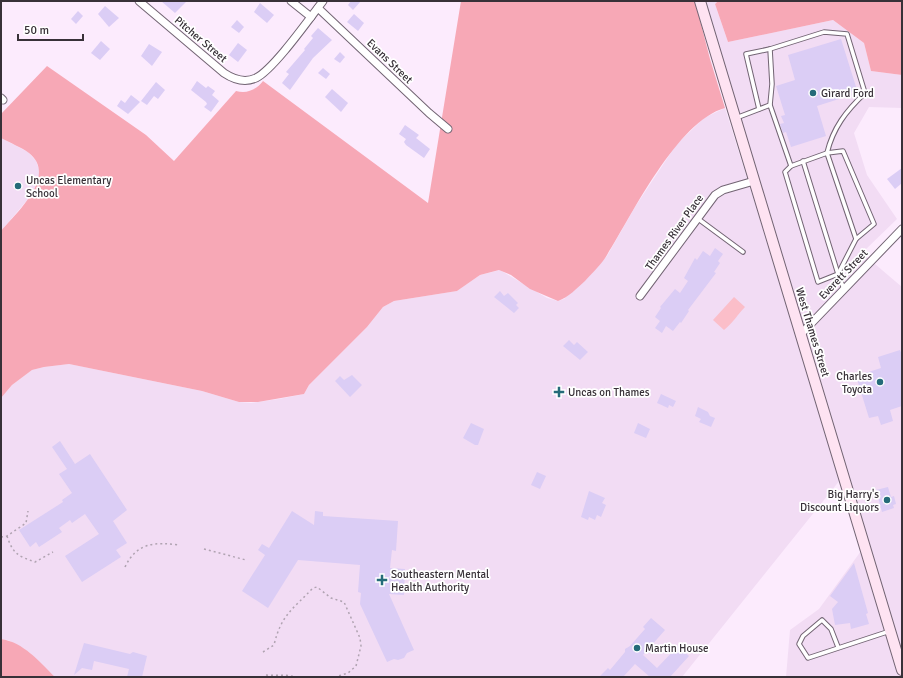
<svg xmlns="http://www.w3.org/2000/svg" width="903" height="678" viewBox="0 0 903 678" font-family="Signika,sans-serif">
  <rect width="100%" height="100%" fill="#fcebfd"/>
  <g fill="#f2dcf4">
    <polygon points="696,1 718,1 715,4 728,42 833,20 864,43 871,71 902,75 902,108 869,107 854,133 867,175 897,219 862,253 902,287 902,677 786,677 790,630 819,609 861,551 840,480 682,677 55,677 29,652 8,640 1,639 1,398 12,385 32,370 44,367 69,364 202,391 239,402 251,403 279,399 304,394 309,385 367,327 383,307 394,301 457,291 480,275 500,270 547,298 558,301 564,299 589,276 607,256 635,207 676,145 704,118 725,108 782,290"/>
    <polygon points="1,138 28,152 36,161 40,172 37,184 28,199 1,231"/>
  </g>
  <path fill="#fbbec9" d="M 734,297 L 745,307 C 737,315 733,323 724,330 L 713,320 Z"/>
  <g fill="#f7a8b6">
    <path d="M 461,1 L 695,1 L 710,59 L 725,108 C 677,121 632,215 607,255 C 601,265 592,273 585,281 C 577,288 569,297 558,301 L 530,289 L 511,275 L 499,270 L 480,275 L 457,291 L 394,301 L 383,307 L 367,327 L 309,385 L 304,394 L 258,402 L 239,402 L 202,391 L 69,364 L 44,367 L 32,370 L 12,385 L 1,398 L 1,231 C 16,213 58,176 29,153 C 21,147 10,143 1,138 L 1,114 L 47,66 L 146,135 L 174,161 L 236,91 C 247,94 256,90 263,81 L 428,203 Z"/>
    <polygon points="718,1 902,1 902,75 871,71 864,43 833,20 728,42 715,4"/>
    <path d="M 1,639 C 23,642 40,662 55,677 L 1,677 Z"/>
  </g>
  <g fill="#dbcdf5">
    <polygon points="161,1 187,1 175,13"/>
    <polygon points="351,1 361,1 353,10 348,5"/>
    <polygon points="260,3 274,15 267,23 254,12"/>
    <polygon points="105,6 119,18 109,27 98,14"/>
    <polygon points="78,11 83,16 76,24 71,19"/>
    <polygon points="354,14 364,23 358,31 347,22"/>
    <polygon points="237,20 244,27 239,33 231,27"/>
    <polygon points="318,28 332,40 313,58 290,90 282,83 289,74 286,72 305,50 304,49 313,38 311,36"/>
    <polygon points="841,39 857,90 838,95 839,99 817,106 826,136 791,147 786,132 783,133 780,124 784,123 781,116 785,115 776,86 795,80 788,55"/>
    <polygon points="101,41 110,49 100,60 91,53"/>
    <polygon points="238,43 247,50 238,62 229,55"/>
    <polygon points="149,44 162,52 152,66 141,56"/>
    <polygon points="340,52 345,57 340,63 334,59"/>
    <polygon points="323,68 330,74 326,79 318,73"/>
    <polygon points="197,81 206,88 208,86 215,91 212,95 219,101 211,112 204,107 207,104 206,102 191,90"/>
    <polygon points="156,82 165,90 158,99 154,96 147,105 141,101"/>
    <polygon points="332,89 348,103 341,112 325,97"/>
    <polygon points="131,95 140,102 128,114 117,106 121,100 125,103"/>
    <polygon points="405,125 419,135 416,138 430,149 424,158 406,145 404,142 406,139 399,134"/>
    <polygon points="902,168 902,183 895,189 887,179"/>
    <polygon points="715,248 723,254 718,261 720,263 714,272 716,273 688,310 689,311 681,323 680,322 673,331 666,326 662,333 655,328 660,321 655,317 661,308 660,307 675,289 680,293 688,281 684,278 695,258 697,260 703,251 710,256"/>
    <polygon points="500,291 504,296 508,293 518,303 516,305 519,308 514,313 494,297"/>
    <polygon points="569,340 574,345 577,342 588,352 580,360 563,346"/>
    <polygon points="900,350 902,355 902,406 890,410 893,421 881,425 878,416 869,418 856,376 881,368 878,357"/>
    <polygon points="352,375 362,385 350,397 335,381 340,376 344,380"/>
    <polygon points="661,394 676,401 673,407 669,405 668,408 657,403"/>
    <polygon points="698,407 708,412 710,416 715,418 711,427 699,422 701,419 695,416"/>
    <polygon points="471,423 484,429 478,445 475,445 463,438"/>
    <polygon points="638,423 650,429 646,438 634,433"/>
    <polygon points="60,441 75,464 90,454 127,510 113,521 127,543 116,550 121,557 82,582 65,556 99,534 85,514 72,523 70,520 59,528 62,532 39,547 36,542 30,547 19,530 63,502 62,500 72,493 59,474 67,469 52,447"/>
    <polygon points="537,472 546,476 540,489 531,485"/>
    <polygon points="888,487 891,497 894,496 896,504 893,505 894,508 882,512 876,490"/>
    <polygon points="589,491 605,498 602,503 606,505 601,517 597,515 595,520 589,517 588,520 581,517"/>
    <polygon points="292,511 314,525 315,511 323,512 323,516 398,521 396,551 392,550 390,568 405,569 404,595 389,594 414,650 407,653 404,658 398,660 394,659 387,662 360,604 361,593 358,592 360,565 298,560 268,608 242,591 265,555 258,550 262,544 269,548"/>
    <polygon points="854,563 868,613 866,614 869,624 851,629 850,623 835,625 832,609 838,602 830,596"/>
    <polygon points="651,618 665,630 643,655 657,668 678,646 689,656 670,677 650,677 635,664 623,677 599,677 608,668 610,670 625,652 625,649 630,646 645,629 643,627"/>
    <polygon points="84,643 130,654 133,652 147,656 142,677 127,677 129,669 94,661 92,670 82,668 74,675"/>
  </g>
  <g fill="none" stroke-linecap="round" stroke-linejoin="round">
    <g stroke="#726473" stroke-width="5.5">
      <g id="lane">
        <polyline points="770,49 772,84 770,105"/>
        <path d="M 759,109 L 746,54 L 770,49 L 824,32 L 847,34 L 865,93 C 846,111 833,128 827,153 L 843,151 L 874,224 L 856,239"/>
        <polyline points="736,118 770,105 791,166"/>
        <polyline points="803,161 838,274"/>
        <polyline points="697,218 743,252"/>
        <polyline points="838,274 856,239 827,153 791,166 785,172 818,282 838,274 844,289"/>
        <polyline points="838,647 831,629 822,620 803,636 799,644 808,658 890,631"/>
      </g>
    </g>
    <g stroke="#726473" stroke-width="9">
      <g id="street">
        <path d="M 139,1 L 224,73 C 233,79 245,83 256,78 C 274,69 309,19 323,1"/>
        <polyline points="291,1 311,17"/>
        <polyline points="318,8 429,113 448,129"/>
        <polyline points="1,98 3,100"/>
        <polyline points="640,296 715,195 723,190 754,181"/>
        <polyline points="801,334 902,229"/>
      </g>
    </g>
    <g stroke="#726473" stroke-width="12">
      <polyline id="secondary" points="700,1 902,670"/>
    </g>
    <g stroke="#b0a3b1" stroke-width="1.5" stroke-dasharray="2 3" stroke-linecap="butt">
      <path d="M 7,536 C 13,554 18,556 35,562 L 53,552"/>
      <polyline points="1,537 7,536 26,523 28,511"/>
      <polyline points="204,549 246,560"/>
      <path d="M 125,567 C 137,542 155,542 180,545"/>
      <path d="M 263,652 L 274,645 C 281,615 293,609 313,588 L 317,587 L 331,598 L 344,602 L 360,638 L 361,646 L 356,666 L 348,673 L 335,677"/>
      <path d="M 266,675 C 276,676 286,674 296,677"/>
    </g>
    <use href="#lane" stroke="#fff" stroke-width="3.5"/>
    <use href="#street" stroke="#fff" stroke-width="7"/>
    <use href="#secondary" stroke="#fee3f2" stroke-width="10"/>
  </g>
  <g fill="#246b79" stroke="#fff" stroke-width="1.5">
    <circle cx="813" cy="93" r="4"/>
    <circle cx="18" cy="186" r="4"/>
    <circle cx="880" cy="382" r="4"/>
    <path d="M557 386h4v4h4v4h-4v4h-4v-4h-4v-4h4z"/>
    <circle cx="887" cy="500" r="4"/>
    <path d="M380 574h4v4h4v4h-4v4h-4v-4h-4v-4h4z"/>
    <circle cx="637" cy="648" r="4"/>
  </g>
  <g text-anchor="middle" stroke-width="3.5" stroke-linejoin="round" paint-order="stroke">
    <g font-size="11" fill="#383138" stroke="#fff">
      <text transform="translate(201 39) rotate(40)" y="4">Pitcher Street</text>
      <text transform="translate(390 61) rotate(44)" y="4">Evans Street</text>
      <text transform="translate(674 232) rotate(-54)" y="4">Thames River Place</text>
      <text transform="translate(843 274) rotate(-46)" y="4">Everett Street</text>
      <text transform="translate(813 332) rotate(73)" y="4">West Thames Street</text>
    </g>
    <g font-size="11" fill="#383138" stroke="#fff" text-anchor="start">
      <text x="821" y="97">Girard Ford</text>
      <text x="26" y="184">Uncas Elementary<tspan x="26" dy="13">School</tspan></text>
      <text x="872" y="380" text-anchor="end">Charles<tspan x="872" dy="13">Toyota</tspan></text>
      <text x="568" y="396">Uncas on Thames</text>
      <text x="879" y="498" text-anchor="end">Big Harry's<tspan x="879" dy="13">Discount Liquors</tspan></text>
      <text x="391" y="578">Southeastern Mental<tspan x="391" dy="13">Health Authority</tspan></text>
      <text x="645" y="652">Martin House</text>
    </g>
  </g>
  <rect width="903" height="678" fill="none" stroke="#383138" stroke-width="4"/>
  <path d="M18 34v6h65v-6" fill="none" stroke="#383138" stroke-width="2"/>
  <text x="24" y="34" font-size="12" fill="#383138" stroke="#ffffff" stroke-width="3" paint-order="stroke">50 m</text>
</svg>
